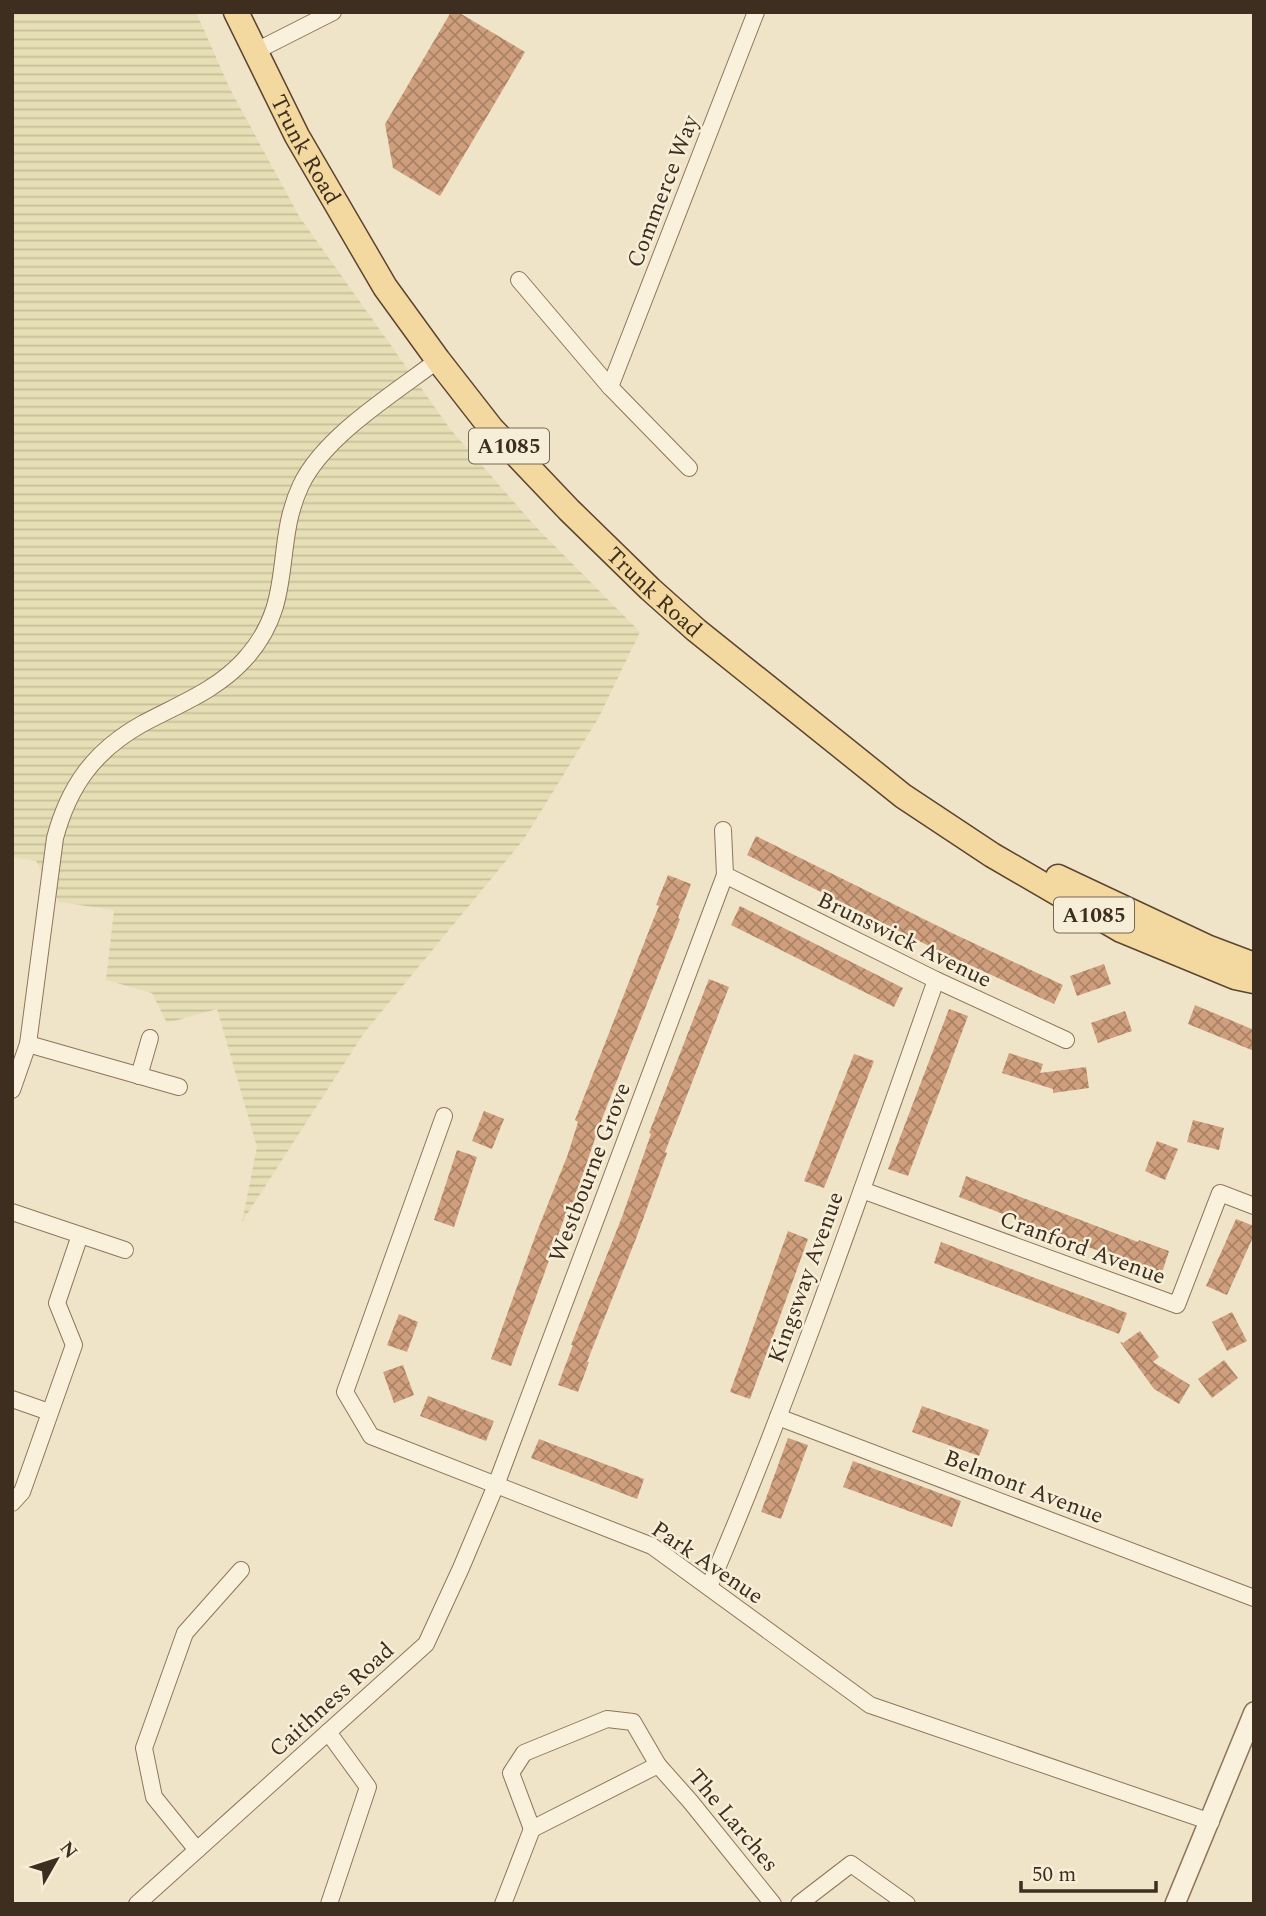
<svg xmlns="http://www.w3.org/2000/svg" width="1266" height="1916" viewBox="0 0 1266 1916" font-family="Spectral,serif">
  <defs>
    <pattern id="farmland-rules" width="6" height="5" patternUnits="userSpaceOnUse" patternTransform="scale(1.75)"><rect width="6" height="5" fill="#e6deb5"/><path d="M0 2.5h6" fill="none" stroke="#c6bf9b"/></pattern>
    <pattern id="building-cross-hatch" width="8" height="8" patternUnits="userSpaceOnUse" patternTransform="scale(1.75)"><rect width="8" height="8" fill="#cf9f7d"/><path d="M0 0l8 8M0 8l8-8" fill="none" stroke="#a98266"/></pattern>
  </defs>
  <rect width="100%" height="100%" fill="#f0e4c8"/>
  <polygon fill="url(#farmland-rules)" points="12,12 196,12 230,89 299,216 451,430 535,526 640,632 599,717 524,839 364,1033 242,1222 257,1147 217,1009 167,1023 152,993 106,980 114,910 59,902 36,861 12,857"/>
  <g fill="url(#building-cross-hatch)">
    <polygon points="451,12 458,12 525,52 440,196 393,168 385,124"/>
    <polygon points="756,836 952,933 1063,985 1054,1004 935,949 747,855"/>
    <polygon points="668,875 691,884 678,918 680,919 600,1124 573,1203 570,1202 511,1366 491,1359 536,1234 568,1154 578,1122 575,1120 652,923 659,906 656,905"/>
    <polygon points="740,906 903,988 894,1007 731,925"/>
    <polygon points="1104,964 1111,984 1077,996 1070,976"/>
    <polygon points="709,979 729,987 665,1152 667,1153 637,1236 587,1362 589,1362 578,1392 558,1385 573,1345 571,1345 622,1217 651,1134 649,1133"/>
    <polygon points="1195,1005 1254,1030 1254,1051 1188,1024"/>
    <polygon points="949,1009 968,1016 908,1176 888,1169"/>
    <polygon points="1125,1011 1132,1031 1098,1043 1091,1023"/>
    <polygon points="1009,1053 1043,1064 1040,1073 1086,1067 1089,1088 1053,1093 1053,1089 1002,1073"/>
    <polygon points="854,1054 874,1061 824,1188 804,1181"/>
    <polygon points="484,1111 504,1119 492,1149 472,1141"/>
    <polygon points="1193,1120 1224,1128 1219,1150 1187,1142"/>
    <polygon points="1157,1141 1178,1149 1165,1180 1145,1171"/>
    <polygon points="457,1150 477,1157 454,1227 434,1220"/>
    <polygon points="966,1176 1138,1242 1139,1240 1169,1251 1162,1273 1088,1247 959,1197"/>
    <polygon points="1236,1219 1254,1226 1254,1235 1227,1295 1206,1286"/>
    <polygon points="788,1231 808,1239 750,1399 730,1392"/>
    <polygon points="941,1242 1127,1313 1119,1334 934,1263"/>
    <polygon points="1232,1312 1247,1341 1227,1351 1212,1322"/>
    <polygon points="399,1314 418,1322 407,1352 387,1345"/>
    <polygon points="1140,1331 1159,1357 1153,1362 1190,1385 1179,1404 1154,1389 1120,1342 1123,1343"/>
    <polygon points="1224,1360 1238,1378 1212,1398 1198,1379"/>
    <polygon points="403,1365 414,1395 394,1403 383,1372"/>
    <polygon points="428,1396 494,1421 486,1441 420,1416"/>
    <polygon points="922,1406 989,1430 979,1456 912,1432"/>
    <polygon points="788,1438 808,1445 781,1519 761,1512"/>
    <polygon points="539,1439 644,1479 637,1499 531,1458"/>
    <polygon points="853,1461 961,1501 952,1527 843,1487"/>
  </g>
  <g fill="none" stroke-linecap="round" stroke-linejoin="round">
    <g stroke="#8d765c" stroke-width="18">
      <g id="minor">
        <polyline points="254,52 333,12"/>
        <polyline points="519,280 610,387 689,468"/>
        <polyline points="610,387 756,12"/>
        <polyline points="725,875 936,980 1066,1040"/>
        <polyline points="28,1044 179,1087"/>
        <polyline points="139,1076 150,1038"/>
        <path d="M 12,1090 L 28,1044 L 55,838 C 69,786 94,751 142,724 C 179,704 216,691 245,659 C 297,602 272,546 301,485 C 324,436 396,392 438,360"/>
        <polyline points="444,1116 345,1392 371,1436 652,1546 870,1705 1211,1822"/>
        <polyline points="862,1190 1177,1305 1220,1193 1254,1206"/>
        <polyline points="12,1212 125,1250"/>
        <polyline points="12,1399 49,1412"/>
        <polyline points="778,1417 1254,1598"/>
        <polyline points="12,1503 22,1492 74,1345 57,1303 80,1235"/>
        <path d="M 709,1587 C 794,1389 864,1184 936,980"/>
        <polyline points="328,1732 368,1787 329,1904"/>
        <polyline points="532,1829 658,1765 690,1801 773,1904"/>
        <polyline points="532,1829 511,1773 524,1753 607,1719 633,1722 658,1765"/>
        <polyline points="197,1850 154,1797 144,1748 185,1633 241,1570"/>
        <polyline points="137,1904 426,1644 461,1568 496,1485 725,875 723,830"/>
        <polyline points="503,1904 532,1829"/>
        <polyline points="799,1904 851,1864 907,1904"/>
      </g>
    </g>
    <g stroke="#8d765c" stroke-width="22">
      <polyline id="tertiary" points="1175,1904 1254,1712"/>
    </g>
    <g stroke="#5b4430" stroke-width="27">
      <g id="primary">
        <path id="s1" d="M 236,12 L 297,136 L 385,287 L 438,360 L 491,428 L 569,510 L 650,589 L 696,630 L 903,796 L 992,855 L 1121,930 L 1235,977 L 1254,981"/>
        <polyline points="1058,877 1209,948 1254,965"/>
      </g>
    </g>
    <use href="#minor" stroke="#faf1dc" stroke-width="16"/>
    <use href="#tertiary" stroke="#faf1dc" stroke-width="19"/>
    <use href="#primary" stroke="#f3d9a0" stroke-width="24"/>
  </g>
  <g text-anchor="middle" stroke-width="5" stroke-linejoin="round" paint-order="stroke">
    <g fill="#f7eed8" stroke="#756857" stroke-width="2">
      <rect x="469" y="428.5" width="80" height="35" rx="5"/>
      <rect x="1054" y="897.5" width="80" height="35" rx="5"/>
    </g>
    <g font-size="21" font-weight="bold" fill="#3d2e20">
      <text x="509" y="453">A1085</text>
      <text x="1094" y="922">A1085</text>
    </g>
    <g font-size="23" fill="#3d2e20" stroke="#f7eed8">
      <text dy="8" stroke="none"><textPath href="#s1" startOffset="154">Trunk Road</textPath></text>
      <text transform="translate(662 191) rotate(-69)" y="8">Commerce Way</text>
      <text dy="8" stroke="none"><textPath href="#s1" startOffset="721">Trunk Road</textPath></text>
      <text transform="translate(905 939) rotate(26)" y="8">Brunswick Avenue</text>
      <text transform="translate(589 1172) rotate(-69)" y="8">Westbourne Grove</text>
      <text transform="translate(1083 1247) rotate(20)" y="8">Cranford Avenue</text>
      <text transform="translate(805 1277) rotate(-70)" y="8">Kingsway Avenue</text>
      <text transform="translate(1024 1486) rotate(21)" y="8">Belmont Avenue</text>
      <text transform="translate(708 1562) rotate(34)" y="8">Park Avenue</text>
      <text transform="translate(331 1699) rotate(-42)" y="8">Caithness Road</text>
      <text transform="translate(734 1820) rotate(50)" y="8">The Larches</text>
    </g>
  </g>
  <rect width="1266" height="1916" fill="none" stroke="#3d2e20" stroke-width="28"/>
  <g transform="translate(56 1860) rotate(51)" stroke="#f7eed8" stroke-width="5" paint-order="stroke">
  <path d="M0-5L12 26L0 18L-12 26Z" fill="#3d2e20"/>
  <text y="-10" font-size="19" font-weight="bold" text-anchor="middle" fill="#3d2e20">N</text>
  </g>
  <path d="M1021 1881v10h135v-10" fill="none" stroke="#3d2e20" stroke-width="3.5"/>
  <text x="1032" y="1881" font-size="21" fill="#3d2e20" stroke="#f7eed8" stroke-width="5" paint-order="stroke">50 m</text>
</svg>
